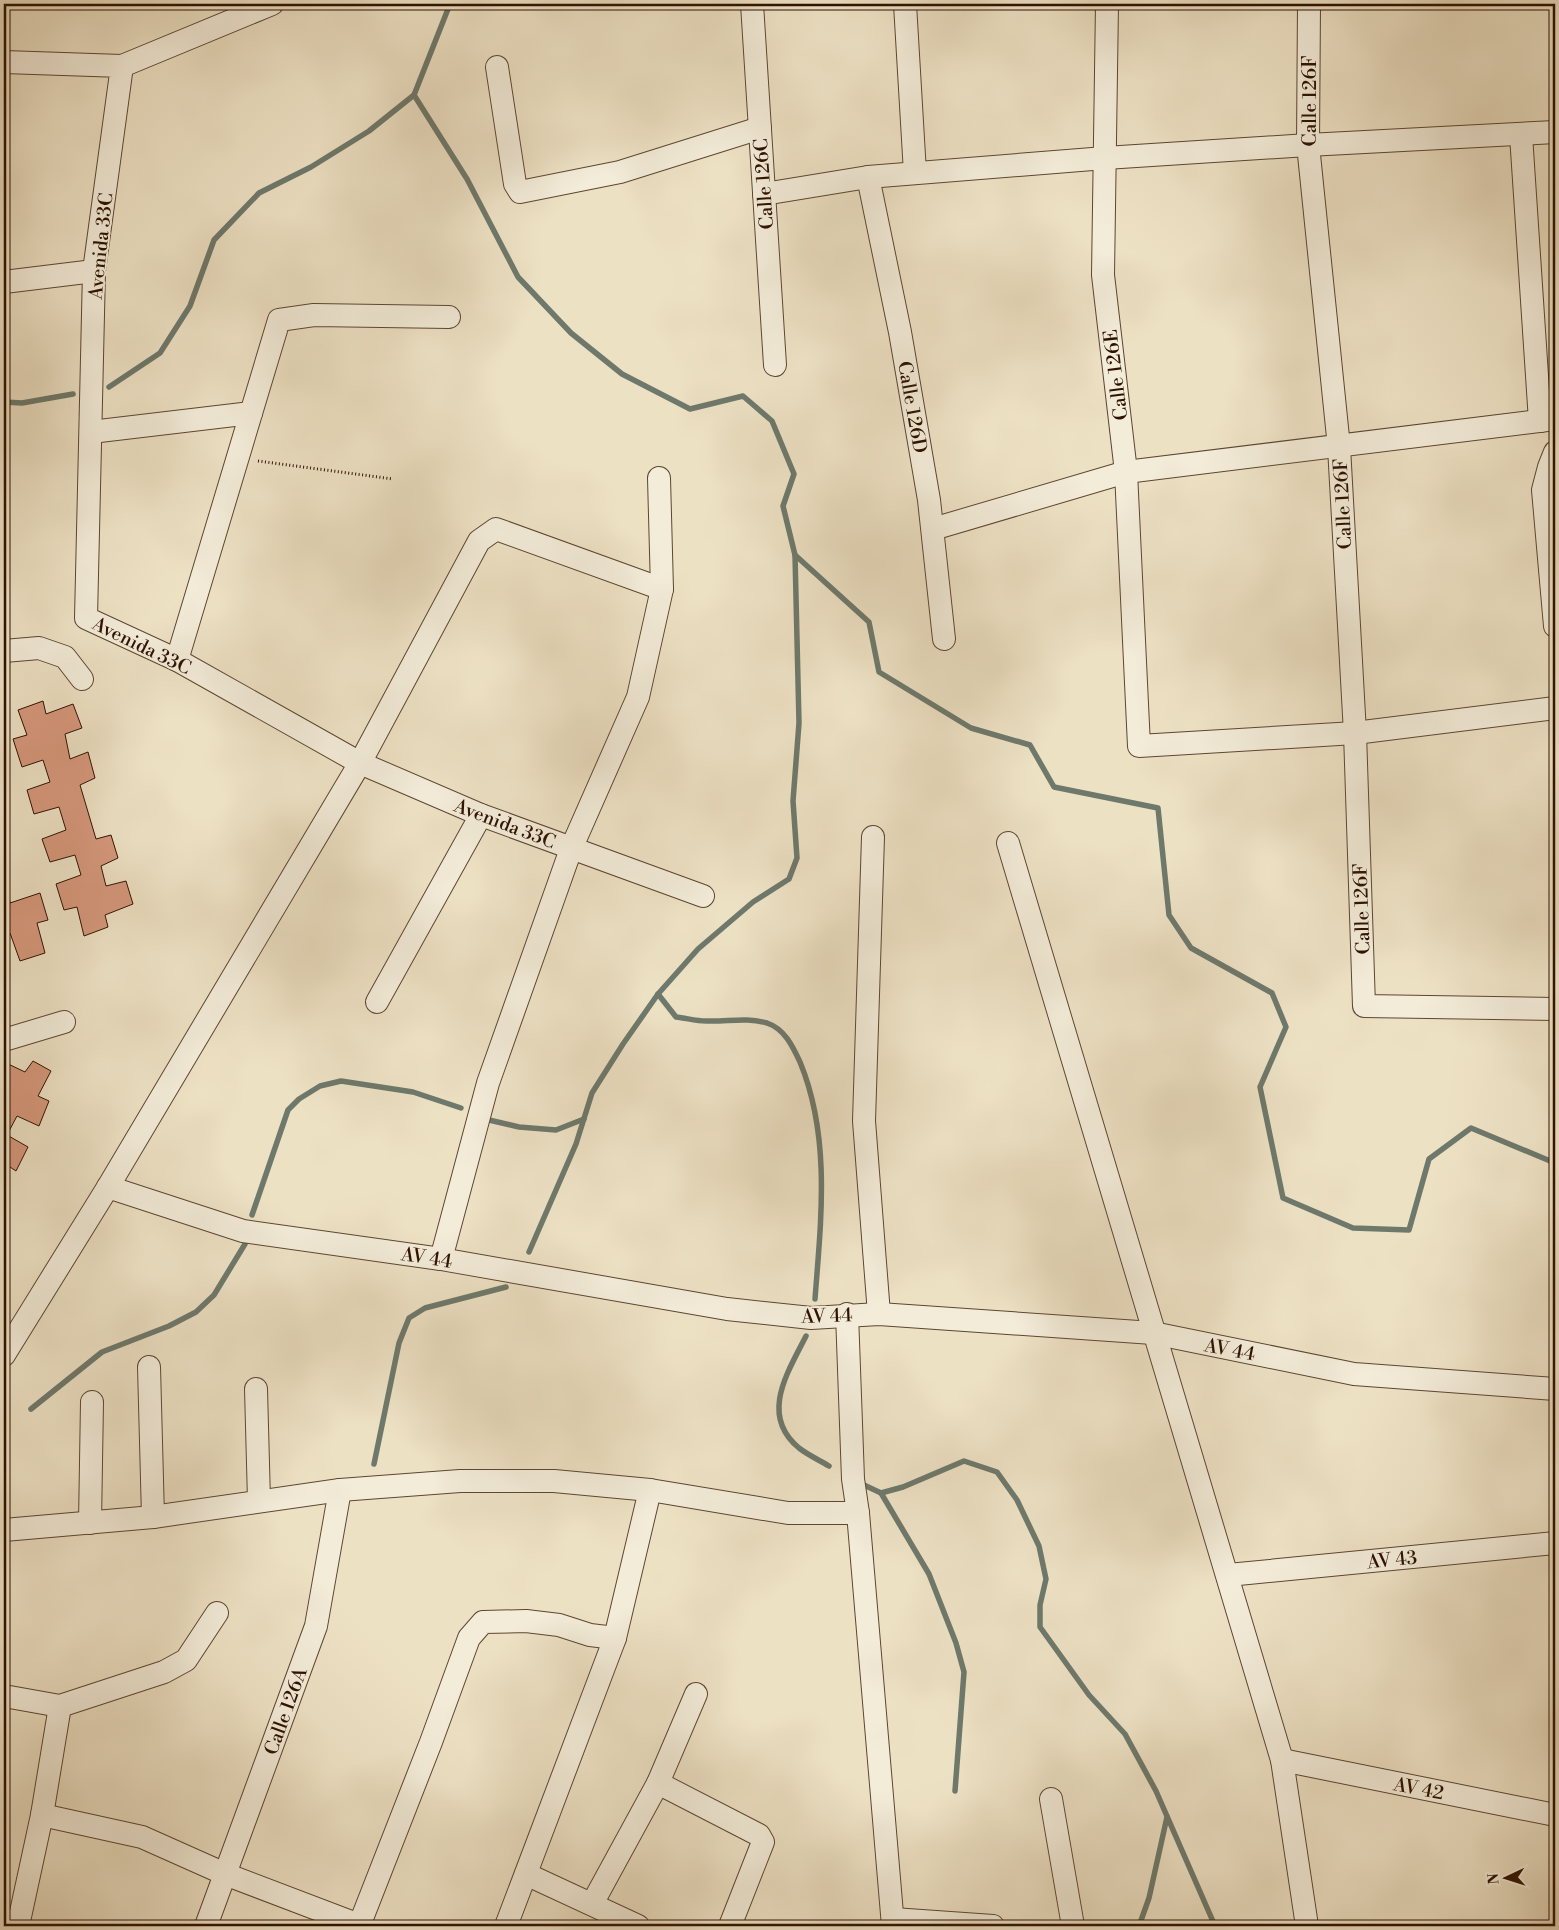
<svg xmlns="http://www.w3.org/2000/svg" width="1559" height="1930" viewBox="0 0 1559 1930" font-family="'Libre Bodoni',serif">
  <rect width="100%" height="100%" fill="#ede1c4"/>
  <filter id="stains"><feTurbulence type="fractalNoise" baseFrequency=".004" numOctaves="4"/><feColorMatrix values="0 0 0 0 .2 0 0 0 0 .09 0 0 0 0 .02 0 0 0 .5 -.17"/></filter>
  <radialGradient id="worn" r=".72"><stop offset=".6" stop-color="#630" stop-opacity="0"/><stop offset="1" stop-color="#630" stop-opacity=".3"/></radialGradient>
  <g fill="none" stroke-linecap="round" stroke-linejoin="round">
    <g stroke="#6e796c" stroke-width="5.5">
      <polyline points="454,4 448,9 414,95 467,179 518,277 571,333 622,374 690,409 743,396 772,421 794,474 783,506 795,555 799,723 793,801 797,858 789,879 753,902 698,949 658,994 623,1044 592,1093 576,1144 529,1252"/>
      <polyline points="109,387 160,353 190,306 214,240 259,193 311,167 369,131 414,95"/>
      <polyline points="4,402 22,403 73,394"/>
      <polyline points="795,555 869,622 879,672 971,728 1030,745 1054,787 1158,808 1169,915 1191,948 1272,993 1286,1027 1260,1087 1283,1198 1353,1228 1409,1230 1429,1159 1471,1128 1555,1163"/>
      <path d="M 658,994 L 676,1017 C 686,1018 696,1021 706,1021 C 727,1022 746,1017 767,1023 C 785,1029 793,1047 800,1062 C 831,1137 821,1220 815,1299"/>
      <polyline points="489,1120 519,1127 556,1130 584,1119"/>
      <polyline points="252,1215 288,1110 299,1099 320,1086 341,1081 413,1092 461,1108"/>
      <path d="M 806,1336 C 788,1372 759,1415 799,1448 C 808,1455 819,1460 829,1466"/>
      <polyline points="31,1409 102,1352 169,1326 196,1312 214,1295 245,1244"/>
      <polyline points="374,1464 399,1343 409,1318 425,1308 506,1287"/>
      <polyline points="864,1485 881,1493 903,1487 964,1461 997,1472 1017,1500 1039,1546 1046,1579 1040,1605 1040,1627 1089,1695 1125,1734 1156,1791 1215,1926"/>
      <polyline points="881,1493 929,1574 956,1643 964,1672 955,1791"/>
      <polyline points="1139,1926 1149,1898 1167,1817"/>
    </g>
  </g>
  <g fill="#d6987c" stroke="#2d1200">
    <polygon points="43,701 46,714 73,704 82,728 65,734 70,759 88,752 95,778 80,785 96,839 111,835 118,858 101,866 106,886 126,881 133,904 105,915 108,927 84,936 77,907 64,910 56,884 81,875 75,855 50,862 42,839 66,830 59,807 34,814 27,790 50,782 43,760 22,767 13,739 27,735 18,710"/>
    <polygon points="8,890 10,903 40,893 48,920 37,923 45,953 20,961 10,933 4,936 4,892"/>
    <polygon points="33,1061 51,1071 38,1096 49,1101 39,1126 17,1116 7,1135 28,1147 16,1171 4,1163 4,1100 7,1094 4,1092 4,1062 25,1072"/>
  </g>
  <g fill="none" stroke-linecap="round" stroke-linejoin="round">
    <g stroke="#5d4631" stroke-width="24">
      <g id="street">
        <polyline points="752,4 775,365"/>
        <polyline points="905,4 915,173"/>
        <polyline points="1107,4 1103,275 1126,472 1139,746 1355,733 1555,708"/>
        <polyline points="1309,4 1308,145 1339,447 1355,733 1364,1006 1555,1009"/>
        <polyline points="4,62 122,66 94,271 86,618 177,660 360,763 481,815 703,896"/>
        <polyline points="122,66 272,4"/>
        <polyline points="497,67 515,184 520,192 620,172 760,128"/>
        <polyline points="1521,135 1540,421"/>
        <polyline points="868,177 900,332 929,500 944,639"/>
        <polyline points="764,194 868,177 1105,158 1308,145 1555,132"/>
        <polyline points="4,282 94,271"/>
        <polyline points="91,432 251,413"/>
        <polyline points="1555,452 1549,467 1543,490 1555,626"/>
        <polyline points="933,529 1126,472 1555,419"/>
        <polyline points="4,651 39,648 65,657 82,679"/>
        <polyline points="177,660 279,320 314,315 449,317"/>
        <polyline points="873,837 864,1121 879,1314"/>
        <polyline points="1008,843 1282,1760 1307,1926"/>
        <polyline points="377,1002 481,815"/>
        <polyline points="4,1040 64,1022"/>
        <polyline points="108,1187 243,1231 441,1259 727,1309 811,1318 879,1314 1153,1333 1354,1374 1555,1389"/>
        <polyline points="441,1259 488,1083 571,849 638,697 662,589 659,478"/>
        <polyline points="847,1314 853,1479 858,1513 893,1926"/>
        <polyline points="4,1355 108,1187 360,763 479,541 496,529 662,589"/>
        <polyline points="149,1367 153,1517"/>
        <polyline points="256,1389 259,1501"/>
        <polyline points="90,1523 92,1402"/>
        <polyline points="4,1530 153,1517 340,1490 460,1481 554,1481 650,1490 788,1513 858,1513"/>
        <polyline points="1228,1575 1555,1543"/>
        <polyline points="4,1696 60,1706 164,1672 186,1660 217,1613"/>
        <polyline points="1282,1760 1555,1815"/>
        <polyline points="658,1783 759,1835 763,1842 730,1926"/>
        <polyline points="1051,1799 1073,1926"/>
        <polyline points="42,1815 142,1837 225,1874 359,1925"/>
        <polyline points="526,1874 638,1926"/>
        <polyline points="592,1904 658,1783 696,1694"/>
        <polyline points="893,1919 993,1926"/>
        <polyline points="18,1926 42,1815 60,1706"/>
        <polyline points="206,1926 316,1626 340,1490"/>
        <polyline points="359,1926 431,1742 469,1638 483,1622 526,1621 559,1625 590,1635 615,1638"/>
        <polyline points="506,1926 615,1638 650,1490"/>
      </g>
    </g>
    <polyline stroke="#2d1200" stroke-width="3" stroke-dasharray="1 2.5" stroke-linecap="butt" points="258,461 393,479"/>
    <use href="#street" stroke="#f3ecd9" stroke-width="22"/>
  </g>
  <g text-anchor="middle" stroke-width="4" stroke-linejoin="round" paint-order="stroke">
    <g font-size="19" fill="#2d1200" stroke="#f3ecd9">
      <text transform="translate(1309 101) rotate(-90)" y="7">Calle 126F</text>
      <text transform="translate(763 184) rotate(-94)" y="7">Calle 126C</text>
      <text transform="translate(100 246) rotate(-84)" y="7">Avenida 33C</text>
      <text transform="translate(1115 375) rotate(-97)" y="7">Calle 126E</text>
      <text transform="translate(913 407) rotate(80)" y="7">Calle 126D</text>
      <text transform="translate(1342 504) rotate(-93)" y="7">Calle 126F</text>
      <text transform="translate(142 645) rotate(26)" y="7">Avenida 33C</text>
      <text transform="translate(505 823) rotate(21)" y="7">Avenida 33C</text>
      <text transform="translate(1361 909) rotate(-92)" y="7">Calle 126F</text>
      <text transform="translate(427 1257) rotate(9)" y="7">AV 44</text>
      <text transform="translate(827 1315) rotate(-2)" y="7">AV 44</text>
      <text transform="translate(1230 1349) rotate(11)" y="7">AV 44</text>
      <text transform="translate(1392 1559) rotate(-6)" y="7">AV 43</text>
      <text transform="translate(285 1711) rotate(-70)" y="7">Calle 126A</text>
      <text transform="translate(1419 1788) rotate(11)" y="7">AV 42</text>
    </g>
  </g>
  <rect width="1559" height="1930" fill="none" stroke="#ede1c4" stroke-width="20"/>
  <rect x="5" y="5" width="1549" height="1920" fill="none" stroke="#2d1200" stroke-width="2.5"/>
  <rect x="10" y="10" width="1539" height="1910" fill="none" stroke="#2d1200"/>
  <g transform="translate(1506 1878) rotate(266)" stroke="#f3ecd9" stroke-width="4" paint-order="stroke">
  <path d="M0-4L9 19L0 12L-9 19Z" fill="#2d1200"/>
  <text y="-8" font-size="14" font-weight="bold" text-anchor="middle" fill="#2d1200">N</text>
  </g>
  <rect width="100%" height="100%" filter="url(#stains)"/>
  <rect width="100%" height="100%" fill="url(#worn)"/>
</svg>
